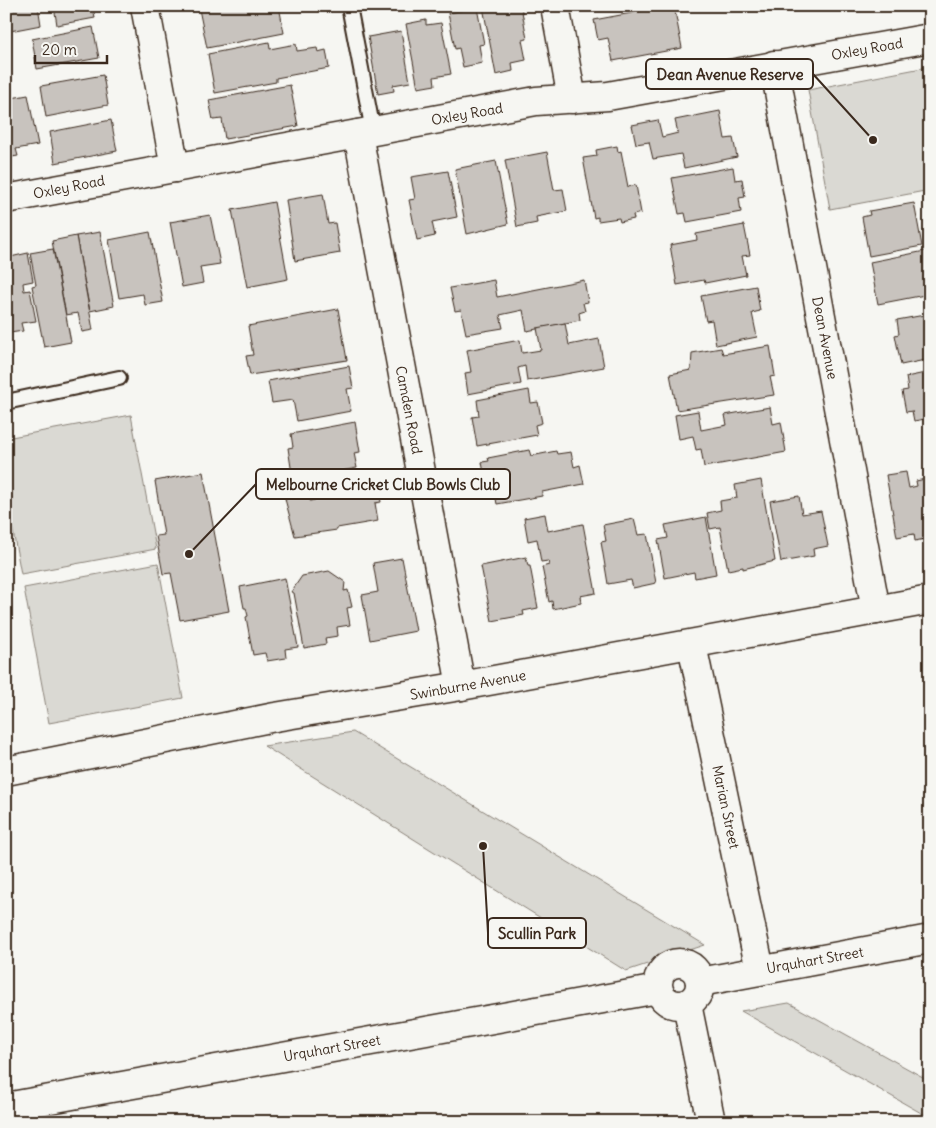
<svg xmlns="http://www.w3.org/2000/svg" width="936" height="1128" viewBox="0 0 936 1128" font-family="Delius,sans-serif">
  <rect width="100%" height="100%" fill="#f6f6f2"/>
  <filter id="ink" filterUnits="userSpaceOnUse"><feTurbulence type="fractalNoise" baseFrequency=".02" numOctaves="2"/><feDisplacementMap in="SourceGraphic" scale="10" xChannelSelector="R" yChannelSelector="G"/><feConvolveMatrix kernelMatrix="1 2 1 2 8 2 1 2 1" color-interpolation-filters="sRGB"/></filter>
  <g filter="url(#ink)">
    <g fill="#dad9d3" stroke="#8a8278">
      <polygon points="927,67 930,83 930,190 830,209 808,90"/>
      <polygon points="131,415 156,549 21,574 6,494 6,438"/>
      <polygon points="158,563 183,698 49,723 24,588"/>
      <polygon points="353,732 705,945 626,971 264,746"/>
      <polygon points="789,1003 930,1081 930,1118 741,1011"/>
    </g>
    <g fill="#c8c3be" stroke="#3b2a1e">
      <polygon points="38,6 41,25 10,31 6,7"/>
      <polygon points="54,6 93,6 95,18 57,25"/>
      <polygon points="212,6 279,6 284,33 207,48 199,9"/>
      <polygon points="521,6 527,39 522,40 526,60 512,63 513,71 496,75 483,7"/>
      <polygon points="669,6 674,6 682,48 613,61 608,38 598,40 594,20"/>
      <polygon points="477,8 484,44 479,45 482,63 463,67 459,48 455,49 448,13"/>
      <polygon points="426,20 426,25 441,23 451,74 434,77 435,85 418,88 406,24"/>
      <polygon points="93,27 99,58 37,69 32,39"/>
      <polygon points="401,31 410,82 393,85 394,91 378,94 368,37"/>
      <polygon points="269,42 270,49 296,44 297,51 317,48 318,52 326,50 329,68 276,78 276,82 215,93 208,54"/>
      <polygon points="103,75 108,105 46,117 41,86"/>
      <polygon points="290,85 298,126 225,139 222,119 213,120 209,100"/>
      <polygon points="28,95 38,145 16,149 18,156 6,158 6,99"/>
      <polygon points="720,111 725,139 733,138 737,157 684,168 681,154 653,159 649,142 636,144 632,125 658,120 662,137 678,133 675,120"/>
      <polygon points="111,120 117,151 55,163 50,132"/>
      <polygon points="617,146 618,152 621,151 628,187 636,185 641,213 633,215 634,219 620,222 619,218 598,221 598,217 594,218 583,158 597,156 596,150"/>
      <polygon points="547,152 554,190 563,189 567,211 536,217 537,223 517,227 505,160"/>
      <polygon points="496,161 508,224 467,234 455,169"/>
      <polygon points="733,167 735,180 742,179 745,197 739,198 741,212 687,222 685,213 679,214 672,178"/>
      <polygon points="448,171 457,217 432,222 435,236 417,240 409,200 415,199 411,177"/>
      <polygon points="323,194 328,224 335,223 340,253 295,261 286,200"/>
      <polygon points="274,202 288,279 247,287 232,210"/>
      <polygon points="914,203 922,246 869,256 862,217 870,215 869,211"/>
      <polygon points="210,215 220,264 200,267 203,283 182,287 170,222"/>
      <polygon points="744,225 750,255 742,256 746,275 705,283 704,280 677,285 670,245 697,240 696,234"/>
      <polygon points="100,232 114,306 90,311 76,236"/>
      <polygon points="150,232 163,302 145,305 143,294 119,298 109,240"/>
      <polygon points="76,236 93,330 82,332 78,313 66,315 52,241"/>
      <polygon points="53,249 71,342 44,347 32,286 36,285 30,253"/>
      <polygon points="930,250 930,294 878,304 870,262"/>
      <polygon points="28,253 33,281 23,283 24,291 30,290 36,321 21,323 23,331 10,333 6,311 6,258"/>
      <polygon points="494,280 497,297 584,280 588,302 583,303 585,311 579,313 580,320 527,331 523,310 500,315 503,328 466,334 461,310 455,311 450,288"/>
      <polygon points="756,286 760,311 752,313 757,337 716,345 712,320 706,321 701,296"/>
      <polygon points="338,309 347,360 250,375 246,356 253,355 248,326"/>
      <polygon points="930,314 930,359 901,365 895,335 899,334 897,320"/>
      <polygon points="565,323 569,345 599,339 604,367 527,381 525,366 518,368 521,384 468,394 465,373 471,372 467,350 520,340 522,353 541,350 537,328"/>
      <polygon points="770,346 775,376 770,377 774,395 677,410 670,374 691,370 692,353 721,348 723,354"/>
      <polygon points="349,366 353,388 347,389 351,411 297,421 293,400 272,403 268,381"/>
      <polygon points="930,372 930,418 914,421 912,411 906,412 902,391 908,390 906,377"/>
      <polygon points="529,390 531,403 538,402 542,423 535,425 537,435 477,446 472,417 479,416 477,400"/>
      <polygon points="770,407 773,424 781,422 786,452 704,467 701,449 696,450 693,436 679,439 675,415 698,411 701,430 727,425 725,415"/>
      <polygon points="355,422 360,452 354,453 357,468 293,480 288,448 293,447 291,434"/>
      <polygon points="529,450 531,456 556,451 557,454 571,452 574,467 580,465 584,484 542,492 542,496 497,504 494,489 487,490 482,462 489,461 488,458"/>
      <polygon points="203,472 229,611 180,620 171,573 163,574 156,536 164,535 155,481"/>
      <polygon points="906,472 909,488 917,486 916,481 930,478 930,538 915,541 914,534 897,537 886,475"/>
      <polygon points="376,475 381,502 375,503 378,521 337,528 337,530 295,536 285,499 295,497 294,492 308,489 310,501 315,500 314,491 330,488 331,496 335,496 332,482"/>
      <polygon points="761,480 775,561 743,569 743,567 728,570 720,527 710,529 707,513 721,510 720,501 737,498 735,485"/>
      <polygon points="799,496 802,514 821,511 828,546 813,549 814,556 781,562 770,501"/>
      <polygon points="545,514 548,531 583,524 596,593 580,596 581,603 553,609 552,601 549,602 542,567 549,565 548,561 541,562 537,539 528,541 524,518"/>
      <polygon points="706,517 716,574 695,578 694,572 665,578 658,540 668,538 665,525"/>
      <polygon points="634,519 638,535 647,534 656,583 633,588 631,580 608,584 601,542 606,541 603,525"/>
      <polygon points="526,557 528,566 530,566 538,608 523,611 524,615 492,621 481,566"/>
      <polygon points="402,558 416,631 370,640 362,595 378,592 373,563"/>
      <polygon points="329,571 345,582 344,591 348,590 352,607 347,608 350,625 337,627 338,636 325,638 326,644 304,648 294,593 291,592 302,576"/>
      <polygon points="285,578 298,647 285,649 286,658 267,661 265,653 253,655 246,617 248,616 246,608 244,608 240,587"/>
    </g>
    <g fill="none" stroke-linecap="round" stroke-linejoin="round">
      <g stroke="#3b2a1e" stroke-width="18">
        <g id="service">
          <polyline points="349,6 373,131"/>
          <polyline points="6,402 119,378"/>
        </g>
      </g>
      <g stroke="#3b2a1e" stroke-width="31">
        <g id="minor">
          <polyline points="145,6 175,168"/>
          <polyline points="555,6 572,99"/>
          <polyline points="774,65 876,610"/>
          <polyline points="358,134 461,686"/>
          <polyline points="692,645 760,970"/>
          <polyline points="6,771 275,717 461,686 930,600"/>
          <circle cx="679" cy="984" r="21"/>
          <polyline points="700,982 930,939"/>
          <polyline points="687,1004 711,1122"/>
          <polyline points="6,1107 658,989"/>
        </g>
      </g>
      <g stroke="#3b2a1e" stroke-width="31">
        <polyline id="tertiary" points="6,199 536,101 608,96 930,38"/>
      </g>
      <use href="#service" stroke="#f6f6f2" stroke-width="14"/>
      <use href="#minor" stroke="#f6f6f2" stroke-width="28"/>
      <use href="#tertiary" stroke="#f6f6f2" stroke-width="28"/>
    </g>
  </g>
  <g text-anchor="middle" stroke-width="4" stroke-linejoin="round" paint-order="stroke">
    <g font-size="14" fill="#3b2a1e" stroke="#f6f6f2">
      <text transform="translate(867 49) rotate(-10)" y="5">Oxley Road</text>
      <text transform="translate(467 114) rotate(-10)" y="5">Oxley Road</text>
      <text transform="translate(69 187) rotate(-11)" y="5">Oxley Road</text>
      <text transform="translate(825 338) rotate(79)" y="5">Dean Avenue</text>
      <text transform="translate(409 410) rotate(79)" y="5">Camden Road</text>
      <text transform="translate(468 685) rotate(-10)" y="5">Swinburne Avenue</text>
      <text transform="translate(726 807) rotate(78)" y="5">Marian Street</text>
      <text transform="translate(815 960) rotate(-10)" y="5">Urquhart Street</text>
      <text transform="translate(332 1048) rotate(-10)" y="5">Urquhart Street</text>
    </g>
  </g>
  <path fill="none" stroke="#3b2a1e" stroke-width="2" d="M873 140L813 74M189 554L256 484M483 846L488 933"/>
  <g fill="#3b2a1e" stroke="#f6f6f2" stroke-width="2">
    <circle cx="873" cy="140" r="5"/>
    <circle cx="189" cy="554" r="5"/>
    <circle cx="483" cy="846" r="5"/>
  </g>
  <g fill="#f6f6f2" stroke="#3b2a1e" stroke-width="2">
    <rect x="646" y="59" width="167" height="30" rx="5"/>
    <rect x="256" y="469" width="254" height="30" rx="5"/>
    <rect x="488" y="918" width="98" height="30" rx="5"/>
  </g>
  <g font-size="15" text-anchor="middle" font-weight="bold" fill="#3b2a1e">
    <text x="730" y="80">Dean Avenue Reserve</text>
    <text x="383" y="490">Melbourne Cricket Club Bowls Club</text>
    <text x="537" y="939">Scullin Park</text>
  </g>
  <rect width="936" height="1128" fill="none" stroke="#f6f6f2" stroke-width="25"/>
  <rect x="12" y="12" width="911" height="1103" fill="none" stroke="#3b2a1e" stroke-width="2" filter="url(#ink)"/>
  <path d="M35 55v8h72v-8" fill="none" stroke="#3b2a1e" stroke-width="2.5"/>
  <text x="42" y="55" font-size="15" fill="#3b2a1e" stroke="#f6f6f2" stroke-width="4" paint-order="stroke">20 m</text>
</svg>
